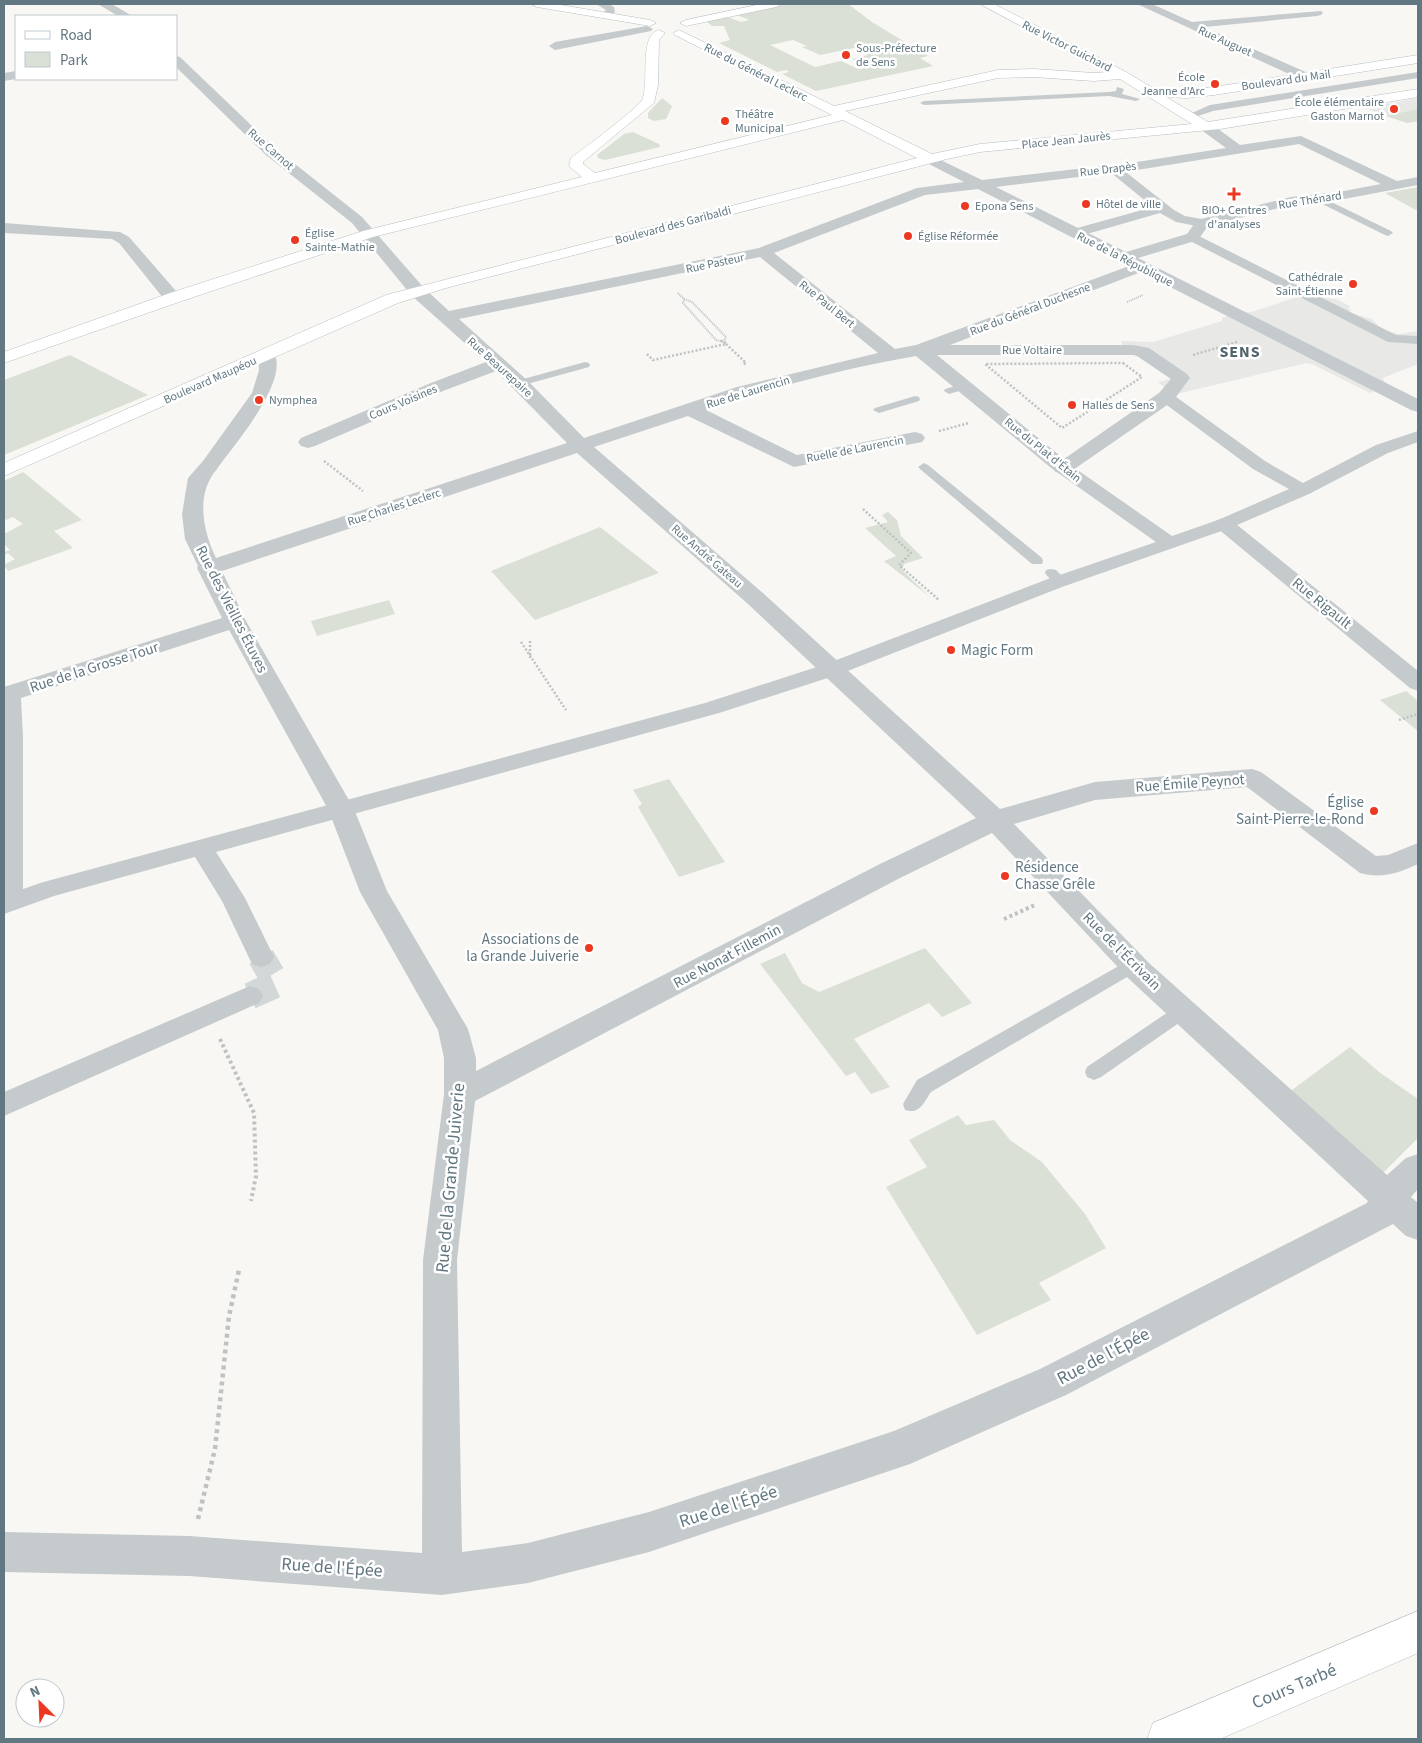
<svg xmlns="http://www.w3.org/2000/svg" width="1422" height="1743" viewBox="0 0 1422 1743" font-family="'Source Sans 3',sans-serif">
  <rect width="100%" height="100%" fill="#f8f7f4"/>
  <g fill="#e8e9e7">
    <polygon points="1418,98 1418,121 1407,123 1365,108"/>
    <polygon points="1296,284 1315,290 1315,292 1313,294 1319,297 1336,299 1350,306 1349,309 1352,310 1348,312 1372,319 1377,324 1378,328 1399,334 1418,331 1418,364 1383,378 1386,385 1370,393 1312,364 1306,363 1173,395 1158,382 1174,378 1139,352 1122,355 1117,350 1122,344 1121,341 1153,342 1222,321 1222,318 1235,313 1251,312 1294,298 1294,295 1280,288 1280,286"/>
  </g>
  <g fill="#dae0d5" fill-rule="evenodd">
    <path d="M 787,4 L 848,4 L 872,22 L 928,56 L 920,58 L 933,66 L 816,91 L 782,74 L 789,72 L 786,70 L 777,72 L 719,43 L 730,40 L 724,26 L 712,26 L 706,21 L 728,17 L 741,22 L 749,20 L 737,15 ZM 793,40 L 807,46 L 802,47 L 820,55 L 854,48 L 868,55 L 852,59 C 862,63 869,59 878,64 L 858,69 L 841,61 L 815,67 L 770,45 Z"/>
    <polygon points="662,98 672,106 666,119 654,121 648,118 648,113"/>
    <polygon points="1418,109 1418,121 1407,123 1386,116"/>
    <polygon points="633,132 659,144 660,147 605,160 598,158 597,155 624,134"/>
    <polygon points="1418,187 1418,209 1416,210 1385,193"/>
    <polygon points="70,355 148,395 4,455 4,380"/>
    <polygon points="23,472 82,520 54,531 73,548 8,571 4,565 15,559 8,553 4,555 4,552 10,550 4,544 4,534 23,524 13,517 6,520 4,519 4,481"/>
    <polygon points="888,512 897,520 901,536 923,558 904,564 902,570 930,597 884,561 896,556 865,528 888,522 882,515"/>
    <polygon points="600,527 659,573 535,620 491,571"/>
    <polygon points="389,600 395,614 317,636 311,621"/>
    <polygon points="1406,691 1418,701 1418,731 1380,700"/>
    <polygon points="669,779 725,862 679,877 638,807 642,804 633,790"/>
    <polygon points="925,948 972,1003 942,1017 929,1003 854,1039 890,1087 871,1094 855,1072 846,1076 760,964 785,953 802,983 819,992"/>
    <polygon points="1350,1047 1379,1072 1418,1099 1418,1138 1380,1176 1288,1093"/>
    <polygon points="958,1115 966,1125 994,1120 1010,1140 1042,1162 1085,1214 1106,1248 1039,1283 1051,1300 977,1335 886,1187 927,1167 909,1140"/>
  </g>
  <g fill="none" stroke-linecap="round" stroke-linejoin="round">
    <polyline stroke="#d2d7d7" stroke-width="27" stroke-dasharray="27 13" stroke-linecap="butt" points="250,996 277,984 261,957"/>
    <g stroke="#b7bec1" stroke-width="1">
      <g id="secondary">
        <polygon points="531,4 555,4 650,20 656,23 650,26 537,7"/>
        <polygon points="761,4 782,4 776,7 686,26 680,23 686,20"/>
        <path d="M 980,4 L 994,4 L 1126,72 L 1153,88 L 1187,90 L 1214,87 L 1418,55 L 1418,63 L 1214,95 L 1187,98 L 1166,97 L 1208,122 L 1418,89 L 1418,97 L 1220,129 L 980,152 L 947,159 L 446,288 L 398,303 L 4,476 L 4,463 L 386,295 L 917,158 L 843,120 L 373,237 L 182,301 L 4,363 L 4,352 L 170,293 L 363,231 L 582,177 L 569,166 L 571,158 C 582,150 639,107 642,100 C 650,83 638,35 659,30 L 665,33 L 659,40 L 658,85 L 654,103 L 583,162 L 583,164 L 595,173 L 832,115 L 675,35 L 673,33 L 679,30 L 834,106 L 998,70 L 1034,69 L 1094,73 L 1107,72 ZM 1034,77 L 1094,81 L 1120,79 L 1192,124 L 980,144 L 932,154 L 845,111 L 998,78 Z"/>
        <polygon points="1418,1611 1418,1653 1220,1739 1147,1739 1153,1723"/>
      </g>
    </g>
    <g stroke="#bec2c3" stroke-width="2" stroke-dasharray="1 1" stroke-linecap="butt">
      <polyline points="678,293 684,299 683,303 716,340 725,342"/>
      <polyline points="684,299 692,302 726,337 724,341"/>
      <polyline points="1127,302 1143,295"/>
    </g>
    <g stroke="#bec2c3" stroke-width="2.5" stroke-dasharray="2 2" stroke-linecap="butt">
      <polyline points="726,344 746,363 742,365"/>
      <polyline points="647,354 653,360 726,344 724,341 720,341"/>
      <polyline points="1193,355 1237,342"/>
      <polygon points="1123,363 1142,377 1062,428 985,364"/>
      <polyline points="939,431 969,423"/>
      <polyline points="324,461 363,491"/>
      <polyline points="863,509 911,553 899,565 939,600"/>
      <polyline points="530,641 530,658"/>
      <polyline points="521,642 566,710"/>
      <polyline points="1399,720 1418,714"/>
    </g>
    <g stroke="#bec2c3" stroke-width="4" stroke-dasharray="3 3" stroke-linecap="butt">
      <polyline points="1004,919 1035,905"/>
      <polyline points="220,1039 254,1113 256,1176 251,1201"/>
    </g>
    <polyline stroke="#bec2c3" stroke-width="4.5" stroke-dasharray="4 4" stroke-linecap="butt" points="198,1519 215,1449 229,1316 239,1270"/>
    <g fill="#c5cacc" fill-rule="evenodd">
      <polygon points="1117,87 1124,89 1122,94 1140,99 1136,101 1109,96 924,105 920,103 924,101 1109,92 1116,91"/>
      <polygon points="1317,195 1391,231 1393,233 1388,236 1385,235 1314,200 1313,198"/>
      <polygon points="585,362 589,363 590,365 589,367 520,386 515,383 516,381"/>
      <polygon points="965,383 969,384 970,386 969,388 949,394 944,391 945,389"/>
      <polygon points="915,396 919,397 920,399 919,401 879,413 873,410 875,408"/>
      <polygon points="924,463 928,465 1042,558 1043,561 1042,564 1032,564 920,469 918,467"/>
      <path d="M 1051,569 L 1056,570 L 1067,581 L 1066,584 C 1057,586 1050,580 1045,573 L 1046,570 Z"/>
      <path d="M 1133,958 L 1139,960 L 1142,965 L 1139,970 L 931,1092 C 924,1102 920,1115 905,1110 L 903,1104 L 917,1080 Z"/>
      <polygon points="1183,1004 1189,1006 1192,1011 1189,1016 1101,1077 1094,1080 1087,1077 1085,1072 1087,1067 1177,1006"/>
    </g>
    <g fill="#c5cacc" fill-rule="evenodd">
      <polygon points="596,4 608,4 614,7 615,12 607,18 601,18 599,16 606,10"/>
      <polygon points="1418,72 1418,78 1213,111 1198,116 1192,113 1210,105"/>
      <polygon points="1114,165 1118,166 1174,210 1185,216 1207,220 1209,223 1202,227 1176,222 1160,213 1080,236 1070,236 1068,233 1070,230 1153,207 1110,172 1108,169 1110,166"/>
      <polygon points="1193,233 1396,335 1418,336 1418,344 1388,342 1188,240 1186,237 1188,234"/>
      <polygon points="1166,392 1172,394 1265,461 1303,483 1376,445 1418,431 1418,442 1388,453 1309,494 1230,528 1062,587 840,674 719,713 216,852 245,898 274,957 270,964 261,967 252,964 222,901 195,857 54,896 4,914 4,896 40,883 705,703 826,664 1048,579 1156,542 1057,472 1054,468 1057,464 1063,463 1069,464 1172,536 1218,520 1289,489 1253,469 1160,400 1158,397 1160,394"/>
      <polygon points="250,986 259,989 263,996 259,1003 4,1116 4,1092"/>
    </g>
    <g fill="#c5cacc" fill-rule="evenodd">
      <polygon points="98,4 112,4 132,16 118,16"/>
      <polygon points="1137,4 1152,4 1192,22 1321,11 1323,13 1321,15 1317,16 1204,27 1310,74 1312,77 1310,80 1302,80"/>
      <polygon points="647,26 653,29 651,31 555,50 549,46 555,42"/>
      <path d="M 176,56 L 180,57 L 276,149 L 362,217 L 424,288 L 449,311 L 759,248 L 917,188 L 964,182 L 923,161 L 921,158 L 928,154 L 982,180 L 1137,162 L 1226,148 L 1200,129 L 1198,126 L 1200,123 L 1210,123 L 1240,145 L 1301,136 L 1397,181 L 1418,177 L 1418,185 L 1344,199 L 1291,205 L 1208,226 L 1198,240 L 1138,258 L 1418,399 L 1418,412 L 1411,410 L 1141,272 L 950,345 L 1133,345 L 1149,348 L 1187,374 L 1190,378 L 1173,401 L 1070,472 L 1063,474 L 1056,472 L 916,356 C 846,368 774,387 706,410 L 797,455 L 915,432 L 922,434 L 925,438 L 922,442 L 794,467 L 688,416 L 594,447 L 764,594 L 1000,809 L 1095,782 L 1252,769 L 1261,772 L 1376,856 L 1388,855 L 1418,843 L 1418,864 C 1399,873 1381,879 1360,873 L 1247,787 L 1095,800 L 1014,824 L 1149,963 L 1387,1175 L 1406,1158 L 1418,1154 L 1418,1189 L 1411,1197 L 1418,1203 L 1418,1240 L 1406,1236 L 1393,1224 L 1066,1395 L 910,1464 L 649,1552 L 528,1583 L 442,1595 L 189,1576 L 4,1572 L 4,1532 L 189,1536 L 422,1553 L 423,1260 L 444,1094 L 444,1058 L 438,1030 L 360,892 L 328,809 L 229,630 L 21,698 L 23,738 L 23,892 L 14,909 L 4,912 L 4,687 L 222,618 L 197,568 L 198,566 L 185,539 L 182,514 L 188,478 L 203,461 L 252,393 L 259,370 L 258,355 L 261,351 L 267,350 L 273,351 C 292,379 233,446 217,469 C 195,494 203,531 216,558 L 567,443 L 496,371 L 443,391 L 315,446 L 308,448 L 301,446 L 298,442 L 301,438 L 431,383 L 486,362 L 412,296 L 352,223 L 266,155 L 176,67 ZM 1299,144 L 1381,184 L 1344,191 L 1291,197 L 1197,220 L 1187,234 L 1126,252 L 996,187 L 1137,170 ZM 978,189 L 1114,259 L 1116,261 L 1129,266 L 916,345 L 895,349 L 774,253 L 925,195 ZM 760,257 L 878,353 L 737,387 L 584,438 L 528,381 L 459,319 ZM 937,355 L 1133,355 L 1137,356 L 1171,379 L 1159,393 L 1064,459 ZM 577,453 L 748,604 L 976,818 L 880,864 L 476,1071 L 476,1058 L 468,1029 L 387,891 L 354,809 L 246,621 L 222,571 ZM 992,833 L 1129,979 L 1368,1201 L 1367,1203 L 1040,1369 L 894,1431 L 649,1512 L 528,1543 L 462,1552 L 457,1260 L 475,1101 L 900,878 Z"/>
      <polygon points="16,71 16,79 4,81 4,73"/>
      <polygon points="4,223 120,232 129,237 176,291 182,293 184,297 182,301 176,302 164,299 119,243 112,239 4,233"/>
      <polygon points="1224,518 1231,520 1418,671 1418,691 1410,688 1217,528 1214,524 1217,520"/>
    </g>
    <use href="#secondary" fill="#fff" fill-rule="evenodd"/>
  </g>
  <g fill="#ec3820" stroke="#fff" stroke-width="2">
    <circle cx="846" cy="55" r="5"/>
    <circle cx="1215" cy="84" r="5"/>
    <circle cx="1394" cy="109" r="5"/>
    <circle cx="725" cy="121" r="5"/>
    <path d="M1231.5 186.5h5v5h5v5h-5v5h-5v-5h-5v-5h5z"/>
    <circle cx="1086" cy="204" r="5"/>
    <circle cx="965" cy="206" r="5"/>
    <circle cx="908" cy="236" r="5"/>
    <circle cx="295" cy="240" r="5"/>
    <circle cx="1353" cy="284" r="5"/>
    <circle cx="259" cy="400" r="5"/>
    <circle cx="1072" cy="405" r="5"/>
    <circle cx="951" cy="650" r="5"/>
    <circle cx="1374" cy="811" r="5"/>
    <circle cx="1005" cy="876" r="5"/>
    <circle cx="589" cy="948" r="5"/>
  </g>
  <g text-anchor="middle" stroke-width="5" stroke-linejoin="round" paint-order="stroke">
    <g font-size="12" fill="#617781" stroke="#fff">
      <text transform="translate(1225 41) rotate(24)" y="4">Rue Auguet</text>
      <text transform="translate(1067 46) rotate(27)" y="4">Rue Victor Guichard</text>
      <text transform="translate(756 72) rotate(27)" y="4">Rue du Général Leclerc</text>
      <text transform="translate(1286 80) rotate(-8)" y="4">Boulevard du Mail</text>
      <text transform="translate(1066 140) rotate(-6)" y="4">Place Jean Jaurès</text>
      <text transform="translate(271 149) rotate(41)" y="4">Rue Carnot</text>
      <text transform="translate(1108 169) rotate(-7)" y="4">Rue Drapès</text>
      <text transform="translate(1310 200) rotate(-9)" y="4">Rue Thénard</text>
      <text transform="translate(673 225) rotate(-15)" y="4">Boulevard des Garibaldi</text>
      <text transform="translate(1125 259) rotate(27)" y="4">Rue de la République</text>
      <text transform="translate(715 263) rotate(-12)" y="4">Rue Pasteur</text>
      <text transform="translate(827 304) rotate(39)" y="4">Rue Paul Bert</text>
      <text transform="translate(1030 309) rotate(-21)" y="4">Rue du Général Duchesne</text>
      <text x="1032" y="354">Rue Voltaire</text>
      <text transform="translate(500 367) rotate(42)" y="4">Rue Beaurepaire</text>
      <text transform="translate(210 380) rotate(-24)" y="4">Boulevard Maupéou</text>
      <text transform="translate(748 392) rotate(-17)" y="4">Rue de Laurencin</text>
      <text transform="translate(403 402) rotate(-23)" y="4">Cours Voisines</text>
      <text transform="translate(855 449) rotate(-11)" y="4">Ruelle de Laurencin</text>
      <text transform="translate(1043 450) rotate(39)" y="4">Rue du Plat d'Étain</text>
      <text transform="translate(394 507) rotate(-18)" y="4">Rue Charles Leclerc</text>
      <text transform="translate(707 556) rotate(41)" y="4">Rue André Gateau</text>
    </g>
    <g font-size="12" fill="#617781" stroke="#fff" text-anchor="start">
      <text x="856" y="52">Sous-Préfecture<tspan x="856" dy="14">de Sens</tspan></text>
      <text x="1205" y="81" text-anchor="end">École<tspan x="1205" dy="14">Jeanne d'Arc</tspan></text>
      <text x="1384" y="106" text-anchor="end">École élémentaire<tspan x="1384" dy="14">Gaston Marnot</tspan></text>
      <text x="735" y="118">Théâtre<tspan x="735" dy="14">Municipal</tspan></text>
      <text x="1096" y="208">Hôtel de ville</text>
      <text x="975" y="210">Epona Sens</text>
      <text x="1234" y="214" text-anchor="middle">BIO+ Centres<tspan x="1234" dy="14">d'analyses</tspan></text>
      <text x="305" y="237">Église<tspan x="305" dy="14">Sainte-Mathie</tspan></text>
      <text x="918" y="240">Église Réformée</text>
      <text x="1343" y="281" text-anchor="end">Cathédrale<tspan x="1343" dy="14">Saint-Étienne</tspan></text>
      <text x="269" y="404">Nymphea</text>
      <text x="1082" y="409">Halles de Sens</text>
    </g>
    <g font-size="15" fill="#617781" stroke="#fff">
      <text transform="translate(1322 603) rotate(39)" y="5">Rue Rigault</text>
      <text transform="translate(232 609) rotate(63)" y="5">Rue des Vieilles Étuves</text>
      <text transform="translate(94 667) rotate(-18)" y="5">Rue de la Grosse Tour</text>
      <text transform="translate(1190 783) rotate(-4)" y="5">Rue Émile Peynot</text>
      <text transform="translate(1122 951) rotate(45)" y="5">Rue de l'Écrivain</text>
      <text transform="translate(727 956) rotate(-28)" y="5">Rue Nonat Fillemin</text>
    </g>
    <g font-size="15" fill="#617781" stroke="#fff" text-anchor="start">
      <text x="961" y="655">Magic Form</text>
      <text x="1364" y="807" text-anchor="end">Église<tspan x="1364" dy="17">Saint-Pierre-le-Rond</tspan></text>
      <text x="1015" y="872">Résidence<tspan x="1015" dy="17">Chasse Grêle</tspan></text>
      <text x="579" y="944" text-anchor="end">Associations de<tspan x="579" dy="17">la Grande Juiverie</tspan></text>
    </g>
    <g font-size="16" font-weight="bold" letter-spacing="1" fill="#53646c" stroke="#fff">
      <text x="1240" y="357">SENS</text>
    </g>
    <g font-size="18" fill="#617781" stroke="#fff">
      <text transform="translate(450 1178) rotate(-85)" y="6">Rue de la Grande Juiverie</text>
      <text transform="translate(1103 1356) rotate(-28)" y="6">Rue de l'Épée</text>
      <text transform="translate(728 1506) rotate(-18)" y="6">Rue de l'Épée</text>
      <text transform="translate(332 1567) rotate(4)" y="6">Rue de l'Épée</text>
      <text transform="translate(1294 1686) rotate(-23)" y="6">Cours Tarbé</text>
    </g>
  </g>
  <rect width="1422" height="1743" fill="none" stroke="#617781" stroke-width="10"/>
  <rect x="15" y="15" width="162" height="65" fill="#ffffff" stroke="#c0c9cd"/>
  <rect x="25" y="31" width="25" height="8" fill="#ffffff" stroke="#c0c9cd"/>
  <text x="60" y="40" font-size="15" fill="#617781">Road</text>
  <rect x="25" y="52" width="25" height="15" fill="#dae0d5" stroke="#c0c9cd"/>
  <text x="60" y="65" font-size="15" fill="#617781">Park</text>
  <g transform="translate(40 1703) rotate(336)"><circle r="24" fill="#ffffff" stroke="#c0c9cd"/>
  <path d="M0-4L9 19L0 12L-9 19Z" fill="#ec3820"/>
  <text y="-8" font-size="14" font-weight="bold" text-anchor="middle" fill="#617781">N</text>
  </g>
</svg>
